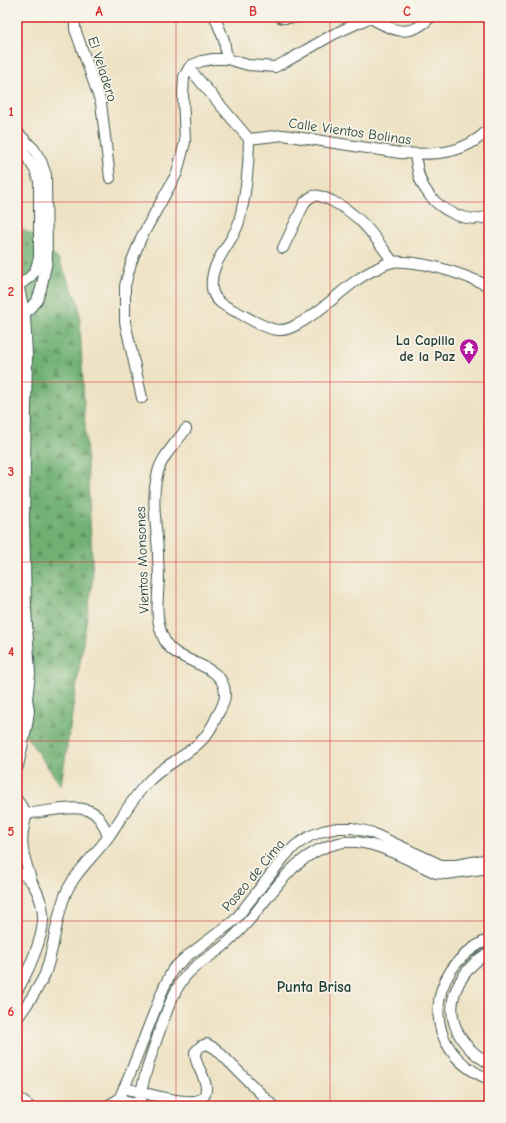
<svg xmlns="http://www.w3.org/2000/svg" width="506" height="1123" viewBox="0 0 506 1123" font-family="'Comic Neue',sans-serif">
  <defs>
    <pattern id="forest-firs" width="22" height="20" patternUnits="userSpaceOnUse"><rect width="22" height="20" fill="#70b073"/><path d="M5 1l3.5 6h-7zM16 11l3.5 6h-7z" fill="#5b905f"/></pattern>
  </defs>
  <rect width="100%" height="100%" fill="#f7f3e8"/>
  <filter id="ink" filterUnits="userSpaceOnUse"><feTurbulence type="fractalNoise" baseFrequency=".025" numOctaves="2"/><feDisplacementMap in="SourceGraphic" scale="8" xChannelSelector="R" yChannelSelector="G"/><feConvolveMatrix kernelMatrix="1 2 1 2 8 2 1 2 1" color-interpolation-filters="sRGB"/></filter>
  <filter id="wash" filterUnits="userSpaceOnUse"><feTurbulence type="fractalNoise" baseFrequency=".012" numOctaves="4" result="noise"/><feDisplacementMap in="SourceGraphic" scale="16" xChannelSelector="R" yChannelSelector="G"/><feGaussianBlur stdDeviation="0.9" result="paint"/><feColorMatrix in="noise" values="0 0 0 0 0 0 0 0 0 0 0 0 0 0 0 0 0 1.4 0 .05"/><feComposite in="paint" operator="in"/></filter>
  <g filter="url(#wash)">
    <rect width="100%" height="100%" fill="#eee2c4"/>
    <polygon fill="url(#forest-firs)" stroke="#487654" points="17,227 33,235 59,260 79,305 93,578 61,786 19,726 17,726"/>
  </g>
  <g filter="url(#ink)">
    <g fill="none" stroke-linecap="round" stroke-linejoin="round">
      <g stroke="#3e564a" stroke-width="12">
        <g id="minor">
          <polyline points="75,17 75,29 101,103 110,178"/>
          <polyline points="215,17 224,40 227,59"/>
          <polyline points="280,17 285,18 299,17"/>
          <path d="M 368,17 C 393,30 408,40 431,17"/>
          <path d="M 189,68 L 249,139 C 249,166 246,195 239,222 C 232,245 209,262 212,288 C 213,302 229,308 239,313 C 250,319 269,331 281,330 C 287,330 293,327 298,324 C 327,309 347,282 376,269 C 381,266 388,263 393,262 C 397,261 401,262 405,262 C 434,264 462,274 489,286"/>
          <polyline points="17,132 34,149 41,161 46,175 47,261 41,289 37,300 24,315"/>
          <path d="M 249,139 L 283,135 L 400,153 C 434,155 464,155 489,129"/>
          <polyline points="17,145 23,151 35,170 39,181 39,258 35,271 30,277 18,286"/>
          <path d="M 415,154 C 417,166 418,179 425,189 C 437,209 466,225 489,216"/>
          <path d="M 283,248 L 305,202 C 315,191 320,196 332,201 C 362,216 374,236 393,262"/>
          <polyline points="142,398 125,322 125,286 131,263 141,238 177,173 185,142 183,95 184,77 189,68 192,65 202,61 213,59 227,59 248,65 275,67 287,61 334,34 369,18"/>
          <path d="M 17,800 L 27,814 C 43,812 80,803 94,813 C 102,820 105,828 108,837"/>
          <path d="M 27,814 C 18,843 23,854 32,882"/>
          <path d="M 17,872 C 22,874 29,878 32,883 C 39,893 44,909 43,921 C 42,941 27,974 17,991"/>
          <path d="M 489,939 C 423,969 420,1052 489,1079"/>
          <path d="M 489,953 C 478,958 471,965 464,975 C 440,1009 455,1044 489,1063"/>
          <path d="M 17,1019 C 27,1004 38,990 45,974 C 54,949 55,923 64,898 C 73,873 94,857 109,836 C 121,819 131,800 146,784 C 162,765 187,757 204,738 C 210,731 214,723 218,714 C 221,709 225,700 225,694 C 225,662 177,665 165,641 C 154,621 158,599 159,578 C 159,570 158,562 158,553 C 157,528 151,501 157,476 C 160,458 176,443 186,429"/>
          <path d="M 124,1088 C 142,1092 177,1103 194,1101 C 200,1101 206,1096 206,1090 C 207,1076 194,1066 195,1052 L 201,1046 L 207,1044 L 216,1049 L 273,1106"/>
          <polyline points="17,1097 29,1106"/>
          <polyline points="119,1099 148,1106"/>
          <polyline points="107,1106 119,1099 128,1079 164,987 173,969 186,957 235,920 285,856 296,845 310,836 323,831 338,828 352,828 370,832 441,865 456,865 489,859"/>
          <path d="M 139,1106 C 142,1079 152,1053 161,1027 C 167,1010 173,993 184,978 C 195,963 213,956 226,944 C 233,938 239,931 245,925 C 274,893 294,852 339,843 C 370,836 409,861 436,873 L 446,874 L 489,868"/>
        </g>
      </g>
      <g stroke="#3e564a" stroke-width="14">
        <g id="major">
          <polyline points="17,284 24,315 26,355 23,519 25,608 29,674 26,699 28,711 26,725 17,766"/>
          <polyline points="17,724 25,702"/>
        </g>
      </g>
      <use href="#minor" stroke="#fff" stroke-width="10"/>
      <use href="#major" stroke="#fff" stroke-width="12"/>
    </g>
  </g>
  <path fill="none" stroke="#d62828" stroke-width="1" stroke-opacity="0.55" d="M 176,17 L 176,1106M 330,17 L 330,1106M 17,202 L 489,202M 17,382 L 489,382M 17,562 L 489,562M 17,741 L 489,741M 17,921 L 489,921"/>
  <defs>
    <g id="temple-pin" transform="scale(1)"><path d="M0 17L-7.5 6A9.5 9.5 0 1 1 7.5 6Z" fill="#b5179e" stroke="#f7f3e8"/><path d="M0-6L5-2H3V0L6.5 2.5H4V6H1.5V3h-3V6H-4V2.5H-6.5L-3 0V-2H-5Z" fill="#fff"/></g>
  </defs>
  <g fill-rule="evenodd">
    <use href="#temple-pin" x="469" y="348"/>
  </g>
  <g text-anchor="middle" stroke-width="3.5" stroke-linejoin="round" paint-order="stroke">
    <g font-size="14" fill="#1f3d34" stroke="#f7f3e8">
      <text transform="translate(103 69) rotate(72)" y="5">El Veladero</text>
      <text transform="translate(350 131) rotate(8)" y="5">Calle Vientos Bolinas</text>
      <text transform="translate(142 560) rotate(-92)" y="5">Vientos Monsones</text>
      <text transform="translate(253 875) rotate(-50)" y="5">Paseo de Cima</text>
    </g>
    <g font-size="14" font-weight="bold" fill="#1f3d34" stroke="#f7f3e8" text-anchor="end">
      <text x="455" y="345">La Capilla<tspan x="455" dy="16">de la Paz</tspan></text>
    </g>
    <g font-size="15" font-weight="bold" fill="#1f3d34" stroke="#f7f3e8">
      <text x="314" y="992">Punta Brisa</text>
    </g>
  </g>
  <rect width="506" height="1123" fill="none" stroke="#f7f3e8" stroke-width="44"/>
  <rect x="22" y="22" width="462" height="1079" fill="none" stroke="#d62828" stroke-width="1.5"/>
  <g font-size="13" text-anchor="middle" font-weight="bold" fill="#d62828">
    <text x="99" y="16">A</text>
    <text x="253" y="16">B</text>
    <text x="407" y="16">C</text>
    <text x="11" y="116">1</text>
    <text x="11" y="296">2</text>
    <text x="11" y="476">3</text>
    <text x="11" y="656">4</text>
    <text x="11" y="836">5</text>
    <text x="11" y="1016">6</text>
  </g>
</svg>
